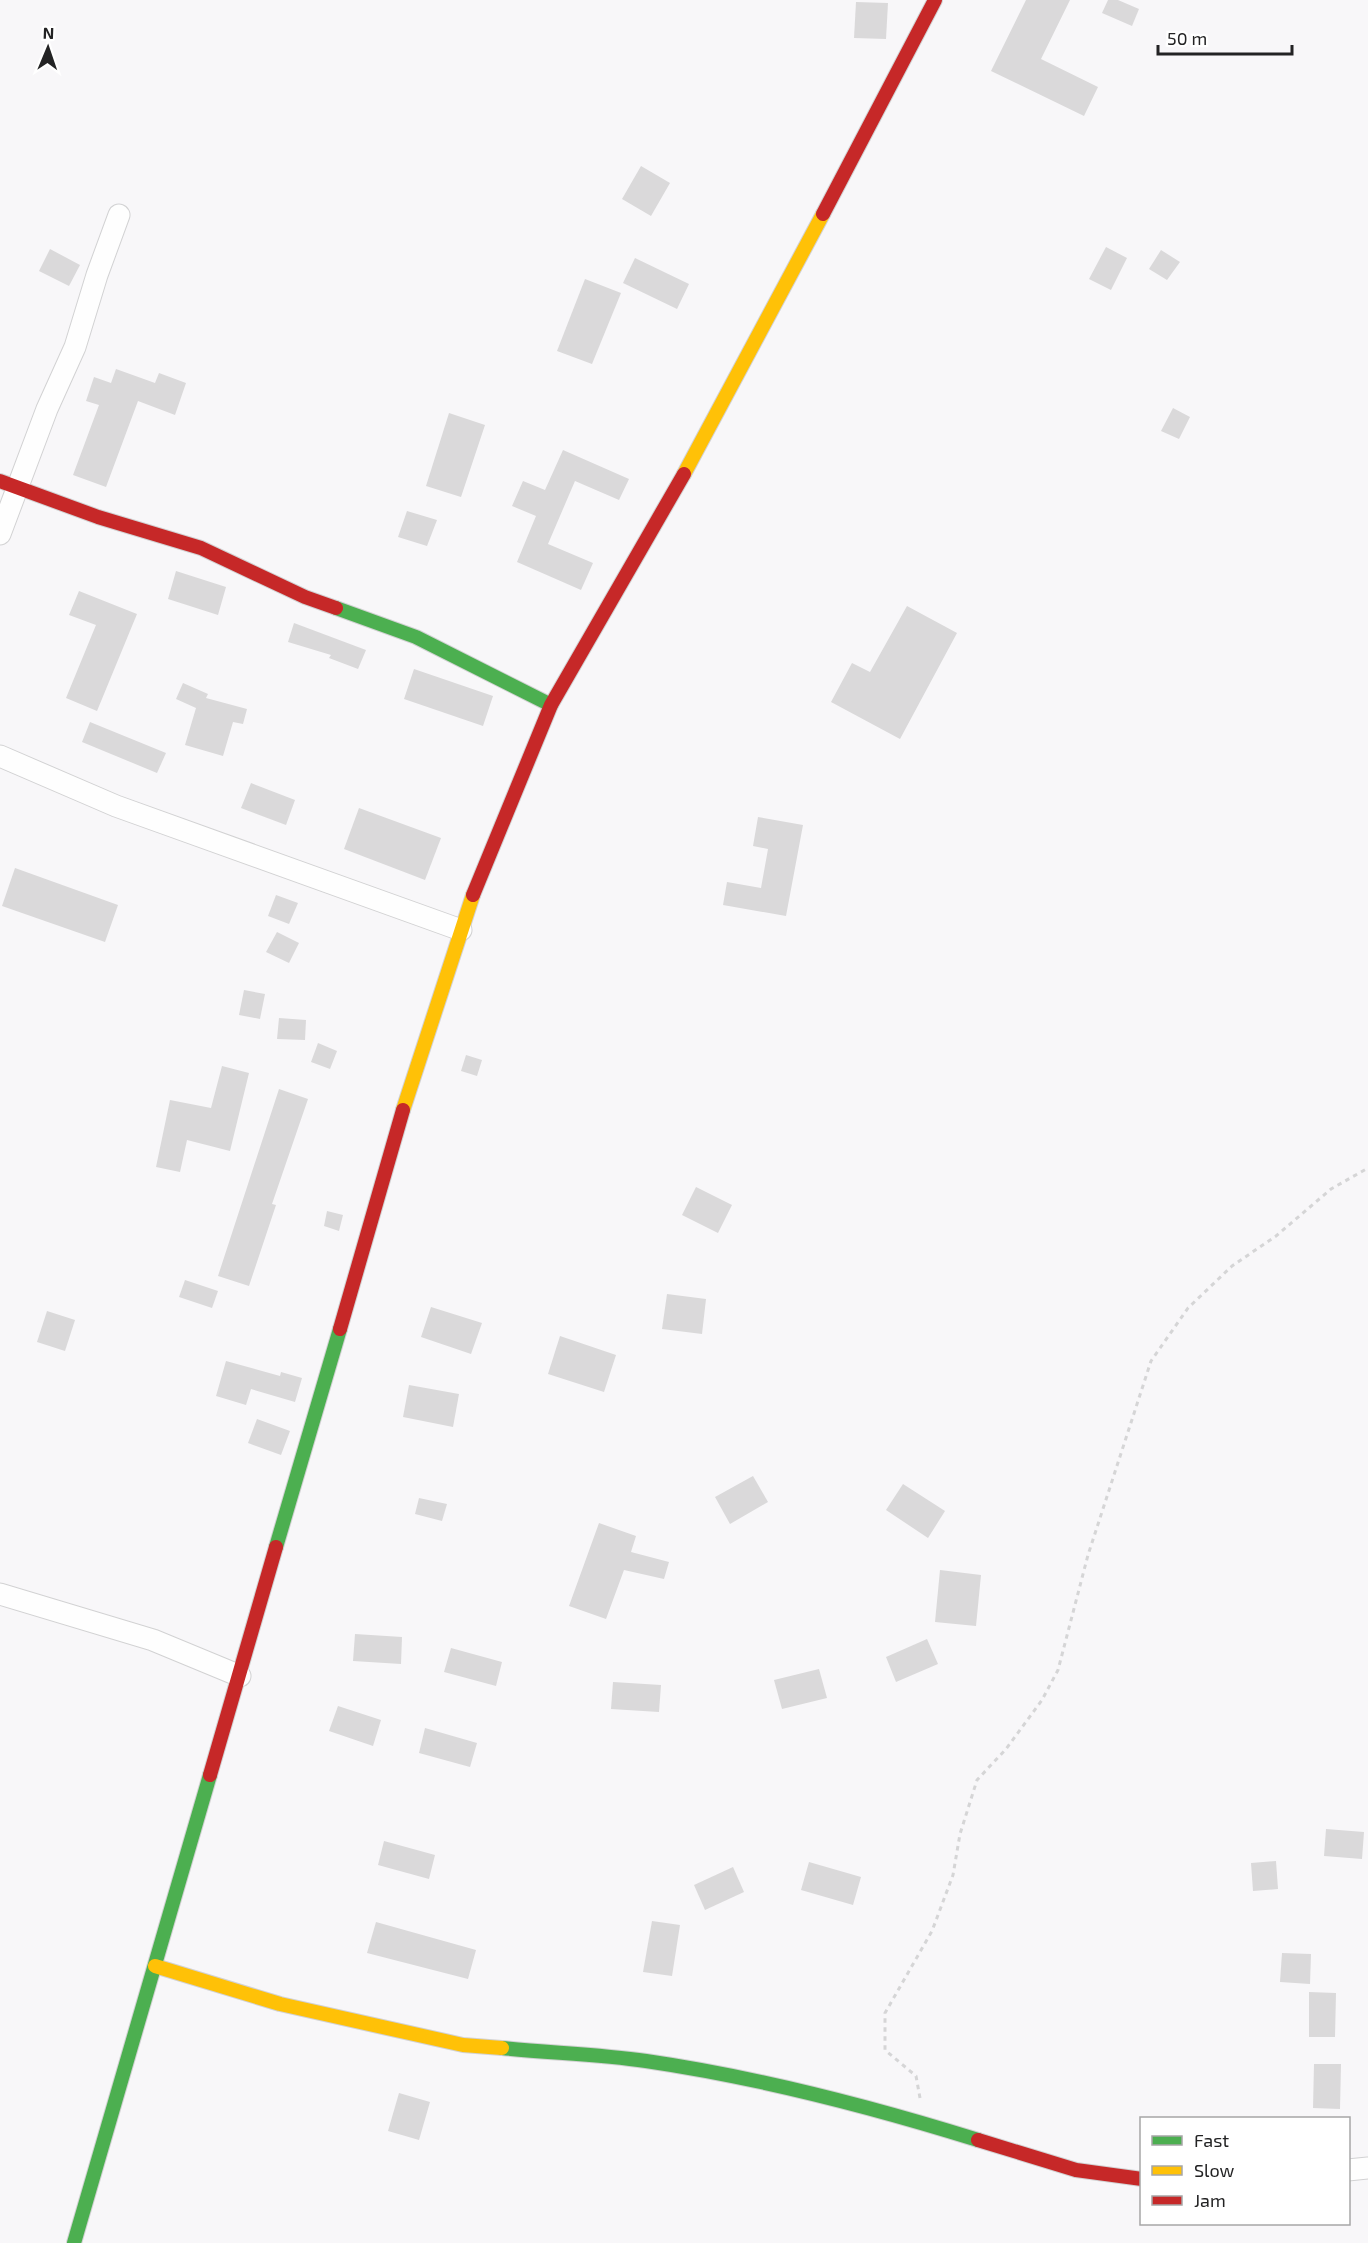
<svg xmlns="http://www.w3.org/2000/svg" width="1368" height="2243" viewBox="0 0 1368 2243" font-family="'Exo 2',sans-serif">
  <rect width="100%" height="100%" fill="#f8f7f9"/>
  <g fill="#dad9da">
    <polygon points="1026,0 1070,0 1041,59 1098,87 1084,116 991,71"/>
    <polygon points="1108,0 1118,0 1139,9 1132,26 1102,13"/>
    <polygon points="856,2 888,3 886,39 854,38"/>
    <polygon points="641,166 670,183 651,216 622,199"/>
    <polygon points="1106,247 1127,258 1111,290 1089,279"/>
    <polygon points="50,249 80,265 69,286 39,271"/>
    <polygon points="1161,250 1180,262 1167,280 1149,269"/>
    <polygon points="635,258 689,284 677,309 623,283"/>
    <polygon points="585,279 621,293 592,364 557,351"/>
    <polygon points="116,369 155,383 159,373 186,383 175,415 138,401 106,487 73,475 99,405 86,401 94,377 111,383"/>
    <polygon points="1173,408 1190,417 1179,439 1161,431"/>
    <polygon points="449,413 485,425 461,497 426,486"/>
    <polygon points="563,450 629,479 619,500 575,481 548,544 593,563 581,590 517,562 536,516 512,506 523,481 545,490"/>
    <polygon points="407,511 437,520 427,546 398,537"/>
    <polygon points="176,571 226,587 218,615 168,599"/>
    <polygon points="79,591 137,614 97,711 66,698 96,625 69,615"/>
    <polygon points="907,606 957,633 900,739 831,702 852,663 870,672"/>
    <polygon points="294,623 366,650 358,669 329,658 331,655 288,642"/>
    <polygon points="414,669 493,696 483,726 404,699"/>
    <polygon points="183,683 208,694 206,698 247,709 243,724 233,722 223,756 185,745 196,708 176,699"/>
    <polygon points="90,722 166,753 157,773 82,742"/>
    <polygon points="251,783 295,800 286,825 241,808"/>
    <polygon points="359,808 441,838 425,880 344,849"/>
    <polygon points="758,817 803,825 786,916 723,905 727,882 761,888 768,849 753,846"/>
    <polygon points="15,868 118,905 105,942 2,906"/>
    <polygon points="276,895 298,903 289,924 268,916"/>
    <polygon points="277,932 299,943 289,963 266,952"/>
    <polygon points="244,990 265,994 260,1019 239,1015"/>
    <polygon points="279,1018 306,1020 305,1040 277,1039"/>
    <polygon points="318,1043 337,1051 330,1069 311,1062"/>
    <polygon points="466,1055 482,1060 477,1076 461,1071"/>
    <polygon points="222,1066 249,1073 230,1151 187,1140 180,1172 156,1167 170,1100 211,1108"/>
    <polygon points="279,1089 308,1099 272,1204 276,1205 249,1286 218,1276"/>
    <polygon points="696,1187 732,1205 718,1233 682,1215"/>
    <polygon points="327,1211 343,1215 339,1231 324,1226"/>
    <polygon points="185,1280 218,1291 212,1308 179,1297"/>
    <polygon points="667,1294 706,1299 702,1334 662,1329"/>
    <polygon points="431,1307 482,1323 471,1354 421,1337"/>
    <polygon points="47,1311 75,1320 65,1351 37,1342"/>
    <polygon points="560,1336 616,1355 604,1392 548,1374"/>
    <polygon points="226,1361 280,1376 281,1372 302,1378 295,1402 251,1389 246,1405 216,1396"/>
    <polygon points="409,1385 459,1394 453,1427 403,1417"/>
    <polygon points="257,1419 290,1431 281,1455 248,1443"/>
    <polygon points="753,1476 768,1502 730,1524 715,1497"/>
    <polygon points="903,1484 945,1511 928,1538 886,1510"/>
    <polygon points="419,1498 447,1504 442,1521 415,1514"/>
    <polygon points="599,1523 636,1536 631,1552 669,1562 664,1579 624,1570 606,1619 569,1606"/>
    <polygon points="940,1570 981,1575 976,1626 935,1622"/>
    <polygon points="355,1634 402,1637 401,1664 353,1661"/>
    <polygon points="927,1639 938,1664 896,1682 886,1657"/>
    <polygon points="451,1648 502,1662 496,1686 444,1672"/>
    <polygon points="819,1669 827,1698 782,1709 774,1680"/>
    <polygon points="613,1682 661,1685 659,1712 611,1709"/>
    <polygon points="338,1706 381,1720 373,1746 329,1731"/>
    <polygon points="425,1728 477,1743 470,1767 419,1753"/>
    <polygon points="1326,1829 1364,1832 1362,1859 1324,1856"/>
    <polygon points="384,1841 435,1855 429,1879 378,1865"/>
    <polygon points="1276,1861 1278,1889 1253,1891 1251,1863"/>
    <polygon points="809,1862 861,1877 853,1905 801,1890"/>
    <polygon points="733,1867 744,1892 705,1910 694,1885"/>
    <polygon points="652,1921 680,1925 672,1976 643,1972"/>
    <polygon points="376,1922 476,1950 468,1979 367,1953"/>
    <polygon points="1282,1953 1311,1954 1310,1984 1280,1982"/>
    <polygon points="1309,1992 1336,1993 1335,2037 1309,2037"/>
    <polygon points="1314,2064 1341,2064 1340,2109 1313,2108"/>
    <polygon points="399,2093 430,2102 419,2140 388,2131"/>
  </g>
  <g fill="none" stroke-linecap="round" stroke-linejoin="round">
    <g stroke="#d2d2d3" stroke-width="23">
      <g id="street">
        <polyline points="0,534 47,409 75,347 97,275 119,215"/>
        <polyline points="0,756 116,806 461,930"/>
        <polyline points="0,1594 153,1640 240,1676"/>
        <polyline points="1348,2170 1368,2168"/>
      </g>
    </g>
    <g stroke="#d2d2d3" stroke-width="16">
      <g id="fast">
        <polyline points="336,608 416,637 551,705"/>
        <polyline points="276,1547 340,1329"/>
        <path d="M 502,2048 C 550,2053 599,2054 646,2061 C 756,2077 872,2107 978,2140"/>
        <polyline points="74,2243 210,1775"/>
      </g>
    </g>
    <g stroke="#d2d2d3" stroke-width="16">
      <g id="slow">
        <polyline points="684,474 823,214"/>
        <polyline points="403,1110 473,895"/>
        <polyline points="155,1966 280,2004 463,2045 502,2048"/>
      </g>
    </g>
    <g stroke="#d2d2d3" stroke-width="16">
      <g id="jam">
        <polyline points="823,214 935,0"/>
        <polyline points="0,481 98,517 201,548 305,597 336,608"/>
        <polyline points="473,895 551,705 684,474"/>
        <polyline points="340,1329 403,1110"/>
        <polyline points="210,1775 276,1547"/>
        <polyline points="978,2140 1076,2170 1142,2179"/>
      </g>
    </g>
    <polyline stroke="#d5d5d6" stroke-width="3" stroke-dasharray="4.5 4.5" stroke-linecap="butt" points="920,2098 916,2076 885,2050 885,2013 932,1931 953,1875 960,1834 977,1780 1006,1749 1042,1700 1058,1670 1088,1555 1151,1361 1188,1308 1232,1266 1276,1236 1331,1189 1368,1168"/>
    <use href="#street" stroke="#fefefe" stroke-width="21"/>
    <use href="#fast" stroke="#4caf50" stroke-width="14"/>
    <use href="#slow" stroke="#ffc107" stroke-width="14"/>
    <use href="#jam" stroke="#c62828" stroke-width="14"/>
  </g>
  <rect x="1140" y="2117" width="210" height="108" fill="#ffffff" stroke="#a7a7a7" stroke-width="1.5"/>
  <rect x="1152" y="2136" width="30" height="9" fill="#4caf50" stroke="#a7a7a7" stroke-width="1.5"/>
  <text x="1194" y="2147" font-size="18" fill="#232324">Fast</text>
  <rect x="1152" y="2166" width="30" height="9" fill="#ffc107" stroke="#a7a7a7" stroke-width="1.5"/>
  <text x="1194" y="2177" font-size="18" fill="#232324">Slow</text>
  <rect x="1152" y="2196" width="30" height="9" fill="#c62828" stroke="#a7a7a7" stroke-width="1.5"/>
  <text x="1194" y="2207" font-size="18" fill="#232324">Jam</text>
  <g transform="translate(48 48) rotate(2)" stroke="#ffffff" stroke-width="4.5" paint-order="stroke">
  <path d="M0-4.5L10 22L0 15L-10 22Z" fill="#232324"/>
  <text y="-9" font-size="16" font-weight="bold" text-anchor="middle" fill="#232324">N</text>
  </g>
  <path d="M1158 45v9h134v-9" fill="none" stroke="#232324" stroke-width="3"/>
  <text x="1167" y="45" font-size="18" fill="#232324" stroke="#ffffff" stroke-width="4.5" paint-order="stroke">50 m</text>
</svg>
